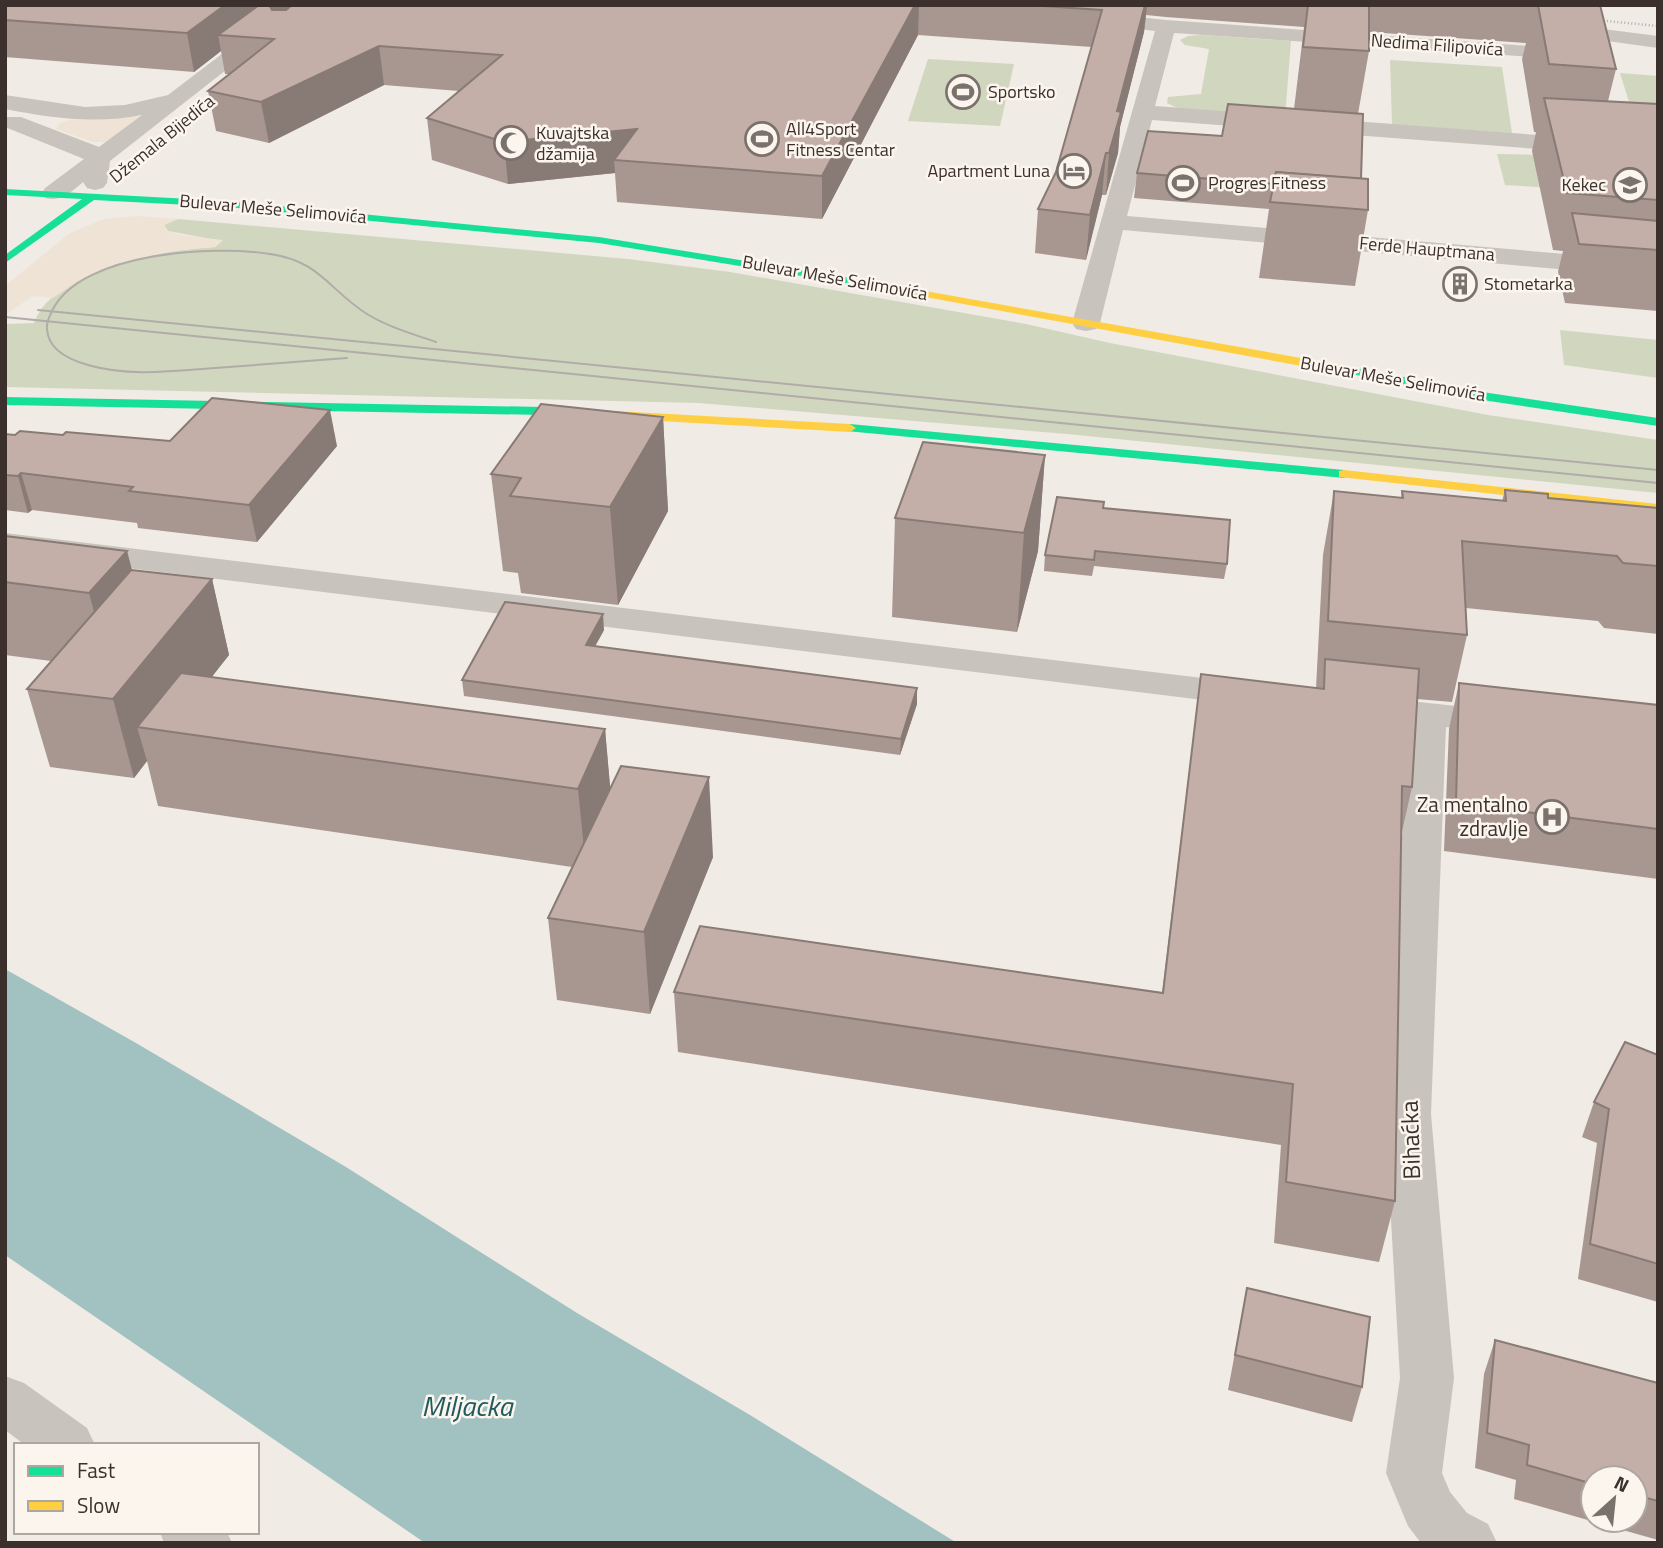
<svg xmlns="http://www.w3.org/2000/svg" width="1663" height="1548" viewBox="0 0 1663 1548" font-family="'Titillium Web',sans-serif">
  <rect width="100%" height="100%" fill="#f0ebe5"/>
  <g fill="#d1d6bf">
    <polygon points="1202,35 1291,41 1285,117 1179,109 1167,103 1168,97 1201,94 1209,49 1185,45 1180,40 1188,36"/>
    <polygon points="928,59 1014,64 1000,126 908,121"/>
    <polygon points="1390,60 1502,67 1512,133 1392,125"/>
    <polygon points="1620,73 1658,76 1658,141 1641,140"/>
    <polygon points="1497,154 1548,155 1554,188 1505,185"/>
    <path d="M 178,219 L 628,259 L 730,272 L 1026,324 L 1110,343 L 1488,415 L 1658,440 L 1658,493 L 1067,434 L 699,403 L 5,387 L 5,324 L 34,323 C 55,267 163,250 215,247 L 222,241 L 168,231 L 164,225 Z"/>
    <polygon points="1560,330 1658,340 1658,378 1564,365"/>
  </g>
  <g fill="#eee3d5">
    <polygon points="135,114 139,117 106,142 93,142 56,129 60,123 69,120"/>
    <polygon points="137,216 178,219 164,225 168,231 180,235 223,240 215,247 170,251 118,263 78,281 53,298 33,296 5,315 5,286 70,233 104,219"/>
  </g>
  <polygon fill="#a1c2c1" points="5,969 136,1043 346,1167 577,1313 750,1415 957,1543 425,1543 5,1255"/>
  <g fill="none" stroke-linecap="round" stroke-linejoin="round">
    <g fill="#c9c3be" fill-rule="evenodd">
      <path d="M 286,5 L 309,5 L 110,161 L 107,183 L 103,188 L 95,190 L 87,188 L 83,182 C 71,192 62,202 45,198 L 42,193 L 45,188 L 84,159 L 5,127 L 5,117 L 21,117 L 99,147 L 142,115 C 96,124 51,118 5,109 L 5,95 L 85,107 L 125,105 L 168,95 Z"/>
      <polygon points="1092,12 1166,20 1584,50 1587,54 1584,58 1577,60 1174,33 1155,106 1658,144 1658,158 1152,120 1127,216 1658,262 1658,278 1123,230 1100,323 1096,329 1086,331 1076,329 1072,323 1155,31 1085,22 1082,18 1085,14"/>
      <polygon points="1556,23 1658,36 1658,48 1549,33 1546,29 1549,25"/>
      <polygon points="5,533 1252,684 1265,687 1270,695 1265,703 1252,706 5,553"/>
      <polygon points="1364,696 1502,711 1515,714 1521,722 1515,730 1502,733 1446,727 1431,1114 1454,1378 1442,1473 1450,1492 1467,1513 1488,1524 1497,1543 1421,1543 1408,1526 1386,1473 1400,1378 1385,1114 1409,723 1351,715 1346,707 1351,699"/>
      <polygon points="5,1376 24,1383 87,1428 95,1445 25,1445 5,1430"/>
      <polygon points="160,1532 227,1532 232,1543 164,1543"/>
    </g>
    <g fill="#16e098" fill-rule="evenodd">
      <polygon points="5,189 227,201 599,237 869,281 874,284 869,287 599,243 227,207 94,200 5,263 5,255 82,199 5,195"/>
      <polygon points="1340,365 1489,393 1658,418 1658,426 1489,401 1336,371 1336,367"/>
      <polygon points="5,397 543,407 549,411 543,415 5,405"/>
      <polygon points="850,424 1344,470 1350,474 1344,478 846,431 846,425"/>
    </g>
    <g fill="#ffcf43" fill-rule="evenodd">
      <polygon points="869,281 1340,365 1346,369 1340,373 865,286 865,282"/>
      <polygon points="543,407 850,424 856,428 850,432 539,414 537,411"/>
      <polygon points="1344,470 1658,504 1658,512 1339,477 1339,471"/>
    </g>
    <g stroke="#b1aca8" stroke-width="2">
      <polyline points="38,310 1658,470"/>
      <polyline points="5,317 1658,483"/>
      <path d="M 347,358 C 303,361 259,365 215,368 C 173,371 129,377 88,365 C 70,360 48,350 47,329 C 46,321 50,316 53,309 C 83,252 214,245 270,254 C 320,261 329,290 367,314 C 388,327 413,334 436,342"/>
    </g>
    <polyline stroke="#b1aca8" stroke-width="2.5" stroke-dasharray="1 2.5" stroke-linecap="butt" points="1586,19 1658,26"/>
  </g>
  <g fill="#a89690" fill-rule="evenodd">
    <polygon points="5,5 1600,5 1616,69 1608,101 1658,104 1658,311 1565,303 1558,272 1563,251 1553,250 1532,151 1536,132 1534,132 1522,59 1526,43 1369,32 1369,51 1358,114 1361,179 1368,210 1355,286 1259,278 1269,209 1134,198 1137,173 1222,136 1294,109 1304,27 1166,17 1146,15 1144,32 1120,127 1118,153 1106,195 1102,195 1086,260 1035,253 1038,209 1056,172 1092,47 918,35 822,219 617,202 615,173 508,184 432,160 427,118 459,91 384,85 269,143 216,131 208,91 229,74 225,74 221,51 194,72 5,57"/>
    <polygon points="663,417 668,511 618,605 521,593 518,573 503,571 491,474"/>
    <polygon points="5,434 170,441 337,446 257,542 138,528 137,523 32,510 28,513 5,510"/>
    <polygon points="1045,455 1038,551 1017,632 892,617 895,518"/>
    <polygon points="1505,490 1548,498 1658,508 1658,634 1604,628 1598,621 1466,608 1467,635 1452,702 1417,699 1412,787 1401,836 1395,1201 1379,1262 1274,1243 1281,1145 678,1052 674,992 1162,993 1201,674 1320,689 1316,688 1323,555 1334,491 1401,498 1402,491 1502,501"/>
    <polygon points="1104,508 1227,564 1224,579 1094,566 1092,576 1044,571 1045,555"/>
    <polygon points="5,536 127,551 132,570 212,579 229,655 211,677 605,729 610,788 713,857 650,1014 557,1000 548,918 572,867 158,806 147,761 134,778 50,767 27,689 51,661 5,655"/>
    <polygon points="604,630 595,646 917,704 900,755 464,696 462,680"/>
    <polygon points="1459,683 1658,705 1658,879 1444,851 1449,729"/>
    <polygon points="1658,1055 1658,1302 1578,1279 1597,1143 1582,1137 1594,1102"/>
    <polygon points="1247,1288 1362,1387 1352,1422 1228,1390"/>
    <path d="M 1495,1340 L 1658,1383 L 1658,1540 L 1514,1499 L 1516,1480 L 1475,1468 L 1484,1374 ZM 1593,1478 L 1635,1478 L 1635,1520 L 1593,1520 Z"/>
  </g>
  <g fill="#887a75">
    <polygon points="225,5 315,5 218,35 221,51 194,72 187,33"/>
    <polygon points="915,5 919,5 918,35 822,219 822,176"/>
    <polygon points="1145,5 1147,5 1144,32 1120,127 1118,153 1106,195 1109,153 1117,111"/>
    <polygon points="379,46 384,85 269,143 261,102"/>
    <polygon points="637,129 614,160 615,173 508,184 504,142"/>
    <polygon points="1106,153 1102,195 1086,260 1090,215"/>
    <polygon points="330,410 337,446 257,542 249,505"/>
    <polygon points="663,417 668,511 618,605 610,507"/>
    <polygon points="1045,455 1038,551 1017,632 1024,533"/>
    <polygon points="21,473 32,510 28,513 18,476"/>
    <polygon points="127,551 146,626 109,668 89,593"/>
    <polygon points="212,579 229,655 169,732 137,727 147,761 134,778 113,699"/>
    <polygon points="603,614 604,630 587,661 586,645"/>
    <polygon points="917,688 917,704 900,755 901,739"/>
    <polygon points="605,729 612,808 586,869 578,789"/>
    <polygon points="709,777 713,857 650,1014 644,932"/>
  </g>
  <g fill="#c3afa7" stroke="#887a75" stroke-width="2">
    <polygon points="5,5 225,5 187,33 5,20"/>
    <polygon points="259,5 269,5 272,10 286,10 292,5 915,5 822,176 614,160 637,129 504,142 427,118 502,55 379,46 261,102 208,91 274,39 218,35"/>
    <polygon points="1028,5 1145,5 1117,111 1121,112 1109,153 1106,153 1090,215 1038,209 1056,172 1102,10"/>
    <polygon points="1308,5 1369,5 1369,51 1303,47"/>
    <polygon points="1538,5 1600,5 1616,69 1549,64"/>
    <polygon points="1544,98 1658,104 1658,200 1567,193"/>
    <polygon points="1228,104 1363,114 1361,179 1276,172 1274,184 1137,173 1148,131 1222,136"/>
    <polygon points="1276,172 1368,179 1368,210 1270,202"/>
    <polygon points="1572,213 1658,221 1658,250 1579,244"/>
    <polygon points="212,398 330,410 249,505 129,491 133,487 21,473 18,476 5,475 5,434 15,435 20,431 63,435 66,432 170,441"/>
    <polygon points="541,404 663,417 610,507 510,496 521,478 491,474"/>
    <polygon points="923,442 1045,455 1024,533 895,518"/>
    <polygon points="1505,490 1548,494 1548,498 1658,508 1658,566 1623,563 1617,556 1462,541 1467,635 1328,621 1334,491 1403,498 1402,491 1506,501"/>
    <polygon points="1057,497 1104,502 1103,508 1230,520 1227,564 1095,551 1094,560 1045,555"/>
    <polygon points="5,536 127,551 89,593 5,582"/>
    <polygon points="131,570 212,579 113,699 27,689"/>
    <polygon points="505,602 603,614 586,645 917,688 901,739 462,680"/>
    <polygon points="1325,659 1419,669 1412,787 1402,786 1395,1201 1286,1182 1293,1084 674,992 700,926 1163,993 1201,674 1324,689"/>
    <polygon points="181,673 605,729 578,789 137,727"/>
    <polygon points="1459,683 1658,705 1658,829 1456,803"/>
    <polygon points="621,766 709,777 644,932 548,918"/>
    <polygon points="1625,1042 1658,1055 1658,1264 1590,1244 1609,1109 1594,1102"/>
    <polygon points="1247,1288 1370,1317 1362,1387 1235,1355"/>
    <polygon points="1495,1340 1658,1383 1658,1501 1635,1495 1635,1478 1593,1478 1593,1484 1527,1465 1529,1445 1487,1433"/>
  </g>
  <defs>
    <g id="stadium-ring" transform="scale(1.75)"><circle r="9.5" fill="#fbf5ee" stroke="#7a716c" stroke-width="1.5"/><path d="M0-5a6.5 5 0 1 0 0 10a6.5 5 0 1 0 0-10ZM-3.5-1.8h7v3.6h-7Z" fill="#7a716c"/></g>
    <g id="mosque-ring" transform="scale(1.75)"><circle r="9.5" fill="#fbf5ee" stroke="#7a716c" stroke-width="1.5"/><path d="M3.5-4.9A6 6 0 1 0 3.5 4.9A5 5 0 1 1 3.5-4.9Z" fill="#7a716c"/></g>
    <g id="hotel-ring" transform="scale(1.75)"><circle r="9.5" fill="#fbf5ee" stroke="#7a716c" stroke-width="1.5"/><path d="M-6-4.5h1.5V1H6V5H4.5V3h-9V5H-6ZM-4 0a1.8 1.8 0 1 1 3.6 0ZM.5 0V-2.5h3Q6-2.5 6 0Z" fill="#7a716c"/></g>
    <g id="school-ring" transform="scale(1.75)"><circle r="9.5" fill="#fbf5ee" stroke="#7a716c" stroke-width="1.5"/><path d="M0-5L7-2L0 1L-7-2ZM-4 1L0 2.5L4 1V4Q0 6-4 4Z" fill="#7a716c"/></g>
    <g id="building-ring" transform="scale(1.75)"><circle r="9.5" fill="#fbf5ee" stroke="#7a716c" stroke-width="1.5"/><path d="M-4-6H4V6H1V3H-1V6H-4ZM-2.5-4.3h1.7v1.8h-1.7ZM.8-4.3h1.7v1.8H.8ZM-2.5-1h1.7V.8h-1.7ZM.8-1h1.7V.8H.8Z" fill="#7a716c"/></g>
    <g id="hospital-ring" transform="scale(1.75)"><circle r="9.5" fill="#fbf5ee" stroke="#7a716c" stroke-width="1.5"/><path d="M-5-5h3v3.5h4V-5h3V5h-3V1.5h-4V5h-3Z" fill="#7a716c"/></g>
  </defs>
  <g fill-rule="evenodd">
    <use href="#stadium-ring" x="963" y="92"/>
    <use href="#stadium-ring" x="762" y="139"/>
    <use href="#mosque-ring" x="511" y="143"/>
    <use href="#hotel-ring" x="1074" y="171"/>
    <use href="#stadium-ring" x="1183" y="183"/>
    <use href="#school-ring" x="1630" y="185"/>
    <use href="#building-ring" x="1460" y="284"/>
    <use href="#hospital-ring" x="1552" y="817"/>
  </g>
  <g text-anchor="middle" stroke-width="5" stroke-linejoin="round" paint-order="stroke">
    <g font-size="18" fill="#3b302b" stroke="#fbf5ee">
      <text transform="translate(1437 45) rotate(4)" y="6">Nedima Filipovića</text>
      <text transform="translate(162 139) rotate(-39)" y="6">Džemala Bijedića</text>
      <text transform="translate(273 209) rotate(5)" y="6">Bulevar Meše Selimovića</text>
      <text transform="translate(1427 249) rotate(5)" y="6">Ferde Hauptmana</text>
      <text transform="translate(835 278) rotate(10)" y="6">Bulevar Meše Selimovića</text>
      <text transform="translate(1393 379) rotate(10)" y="6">Bulevar Meše Selimovića</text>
    </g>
    <g font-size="18" fill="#3b302b" stroke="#fbf5ee" text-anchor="start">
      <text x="988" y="98">Sportsko</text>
      <text x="786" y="135">All4Sport<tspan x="786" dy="21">Fitness Centar</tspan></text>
      <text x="536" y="139">Kuvajtska<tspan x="536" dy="21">džamija</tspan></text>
      <text x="1050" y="177" text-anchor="end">Apartment Luna</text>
      <text x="1208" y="189">Progres Fitness</text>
      <text x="1606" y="191" text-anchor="end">Kekec</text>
      <text x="1484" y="290">Stometarka</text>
    </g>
    <g font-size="21" fill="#3b302b" stroke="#fbf5ee" text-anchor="end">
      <text x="1528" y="812">Za mentalno<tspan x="1528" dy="24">zdravlje</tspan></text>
    </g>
    <g font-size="24" fill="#3b302b" stroke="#fbf5ee">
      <text transform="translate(1411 1140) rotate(-92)" y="8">Bihaćka</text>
    </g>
    <g font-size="28" font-style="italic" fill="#1f5a5e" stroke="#fbf5ee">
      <text x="467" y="1416">Miljacka</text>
    </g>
  </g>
  <rect width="1663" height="1548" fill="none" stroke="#3b302b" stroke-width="14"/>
  <rect x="14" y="1443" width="245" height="91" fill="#fbf5ee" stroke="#aea6a0" stroke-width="2"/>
  <rect x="28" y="1466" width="35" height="10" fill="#16e098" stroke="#aea6a0" stroke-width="2"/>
  <text x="77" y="1478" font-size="21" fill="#3b302b">Fast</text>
  <rect x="28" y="1501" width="35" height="10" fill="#ffcf43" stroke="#aea6a0" stroke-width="2"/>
  <text x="77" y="1513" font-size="21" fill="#3b302b">Slow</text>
  <g transform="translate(1614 1499) rotate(27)"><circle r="33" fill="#fbf5ee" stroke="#aea6a0" stroke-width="2"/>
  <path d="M0-5L12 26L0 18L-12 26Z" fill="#7a716c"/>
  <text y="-10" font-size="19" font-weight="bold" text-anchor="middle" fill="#3b302b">N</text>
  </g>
</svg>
